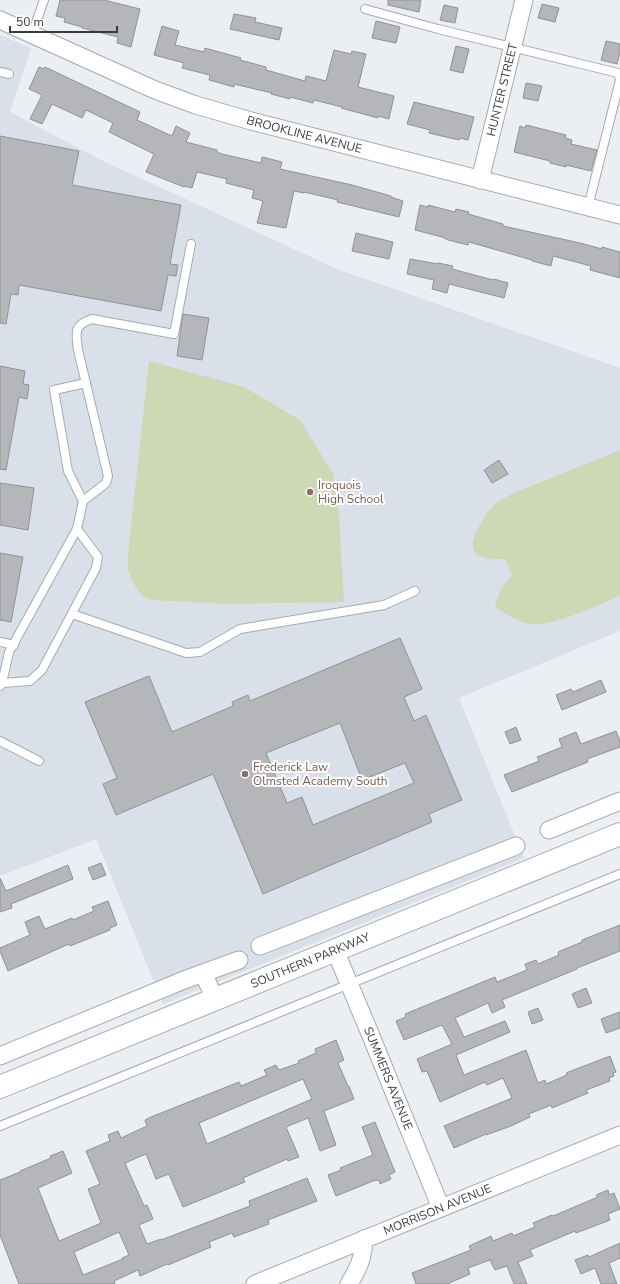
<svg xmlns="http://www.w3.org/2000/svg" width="620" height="1284" viewBox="0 0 620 1284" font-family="'Nunito Sans',sans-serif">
  <rect width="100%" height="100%" fill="#ebeef2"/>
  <polygon fill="#d9e0ea" points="0,35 31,48 10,112 103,161 337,269 620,368 620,631 459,698 524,858 163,1004 96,839 0,876"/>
  <g fill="#cdd8b4">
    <polygon points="149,361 244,387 300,420 333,474 339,514 344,602 228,604 153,600 142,596 135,586 128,570 128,554"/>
    <path d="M 620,450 L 620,596 C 597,605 556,626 532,624 C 519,622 506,615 495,607 C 498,593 501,587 512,576 L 505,559 C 495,559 481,561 474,551 C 468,541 486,512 494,505 C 507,494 525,489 541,482 C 567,471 594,461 620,450 Z"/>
  </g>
  <g fill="#b4b6ba" stroke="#909296" fill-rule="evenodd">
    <polygon points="60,0 104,0 140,9 131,47 117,43 118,37 82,28 82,27 64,22 65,18 56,16"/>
    <polygon points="388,0 421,0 419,12 388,5"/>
    <polygon points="542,4 559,8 555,22 538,18"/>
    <polygon points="444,5 458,8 455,23 440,20"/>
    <polygon points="234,14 256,18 255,22 282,28 279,40 230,29"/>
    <polygon points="376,21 400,27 396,43 372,38"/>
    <polygon points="162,26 179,31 175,45 204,52 205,48 241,58 240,60 266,67 266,70 305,81 306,76 326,81 334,50 351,54 352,51 366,54 358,87 394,96 389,119 378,116 378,118 341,108 342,107 314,100 313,103 290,97 290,99 271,94 272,93 234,84 234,87 209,80 210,75 182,68 184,63 154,55"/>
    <polygon points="606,41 620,44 620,53 617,64 601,60"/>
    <polygon points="456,46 469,49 463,73 450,70"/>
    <polygon points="39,67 44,69 45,67 140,112 137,120 172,136 176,126 190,133 186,142 217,150 217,152 222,154 261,163 262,157 282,162 280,169 352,185 391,196 391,197 403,201 399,217 337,202 338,200 304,192 304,193 294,191 286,228 257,223 263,201 252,198 254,190 226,183 227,179 197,172 192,188 185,186 184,187 146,172 154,154 109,132 113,123 86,110 82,118 52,104 42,124 30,119 42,95 29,89"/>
    <polygon points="526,83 542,86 538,101 523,98"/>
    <polygon points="414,102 474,117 468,140 460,138 459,140 429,133 430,130 407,124"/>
    <polygon points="526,125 566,135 565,138 572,140 571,144 597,150 591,171 566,165 566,167 550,163 550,161 514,152 520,126 525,128"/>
    <polygon points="0,136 79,151 72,185 181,205 170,264 178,265 176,276 168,275 161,311 19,285 18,295 11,294 6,324 0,323"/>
    <polygon points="420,205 428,207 428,205 455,212 456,209 469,212 468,214 503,224 503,226 580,243 602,249 602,247 620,252 620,278 590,270 591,266 553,256 551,266 532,261 532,260 469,242 468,245 448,240 442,237 415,230"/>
    <polygon points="356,233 393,242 389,259 352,251"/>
    <polygon points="410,259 438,264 438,263 453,266 452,269 493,280 494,279 508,283 504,298 449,284 447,293 432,289 434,280 407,274"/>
    <polygon points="183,314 209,318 202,360 177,356"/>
    <polygon points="0,366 25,371 23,384 29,385 27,399 19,397 6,470 0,469"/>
    <polygon points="499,460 508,474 492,483 484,470"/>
    <polygon points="0,483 34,488 28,530 0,525"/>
    <polygon points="0,553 23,557 11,622 0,620"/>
    <path d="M 400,638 L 422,689 L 404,697 L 414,721 L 426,715 L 462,800 L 429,814 L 432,822 L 263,894 L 213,774 L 116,815 L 103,784 L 117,778 L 85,702 L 149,676 L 172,732 L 233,706 L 232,702 L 248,695 L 250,701 ZM 340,723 L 362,780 L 405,763 L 414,783 L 313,825 L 302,797 L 287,803 L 266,753 Z"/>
    <polygon points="601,680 606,692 562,710 556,695 571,689 573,692"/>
    <polygon points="516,727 521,740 510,744 505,732"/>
    <polygon points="616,731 620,741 620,747 587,759 588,762 512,792 504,775 539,761 537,757 562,747 559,739 576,732 581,744"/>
    <polygon points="101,863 106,875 93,880 88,868"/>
    <polygon points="68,865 73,879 11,904 12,908 0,912 0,878 6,891"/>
    <polygon points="108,901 117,925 110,928 110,930 70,946 69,944 8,971 0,951 0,948 30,935 25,922 39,916 45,929 72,918 73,920 94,911 92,907"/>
    <polygon points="620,925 620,951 577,968 577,969 502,1000 505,1007 492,1013 488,1003 455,1018 464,1037 505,1021 510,1032 456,1055 464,1075 526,1050 538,1083 545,1080 546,1084 567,1075 566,1073 610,1056 616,1072 613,1073 614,1076 609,1078 610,1081 586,1090 588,1093 552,1108 551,1105 529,1114 530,1117 511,1126 486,1135 486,1134 454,1148 444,1126 512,1098 503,1078 487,1085 485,1082 440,1102 427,1071 422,1072 417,1059 452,1044 442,1025 404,1040 396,1021 406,1017 405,1014 473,986 495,977 497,982 527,970 525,964 536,960 538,964 559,955 558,952 582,942 582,940"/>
    <polygon points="586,988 592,1003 578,1008 572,994"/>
    <polygon points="538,1008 543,1020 532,1024 528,1012"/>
    <polygon points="620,1012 620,1028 606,1033 601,1019"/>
    <path d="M 336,1040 L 344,1060 L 338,1063 L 348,1086 L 349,1086 L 354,1099 L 324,1111 L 336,1145 L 320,1151 L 308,1118 L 286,1127 L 299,1157 L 288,1161 L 287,1159 L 243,1178 L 245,1182 L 183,1207 L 169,1174 L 156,1179 L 146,1154 L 125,1163 L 144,1206 L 147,1205 L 153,1219 L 139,1225 L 147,1244 L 161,1239 L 161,1240 L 250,1206 L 249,1201 L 307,1178 L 317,1201 L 268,1220 L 269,1224 L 234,1237 L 232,1233 L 209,1242 L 211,1247 L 168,1265 L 167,1264 L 140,1276 L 138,1270 L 114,1281 L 115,1284 L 19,1284 L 0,1235 L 0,1180 L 20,1172 L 20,1171 L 51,1158 L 50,1156 L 63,1151 L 72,1173 L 38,1188 L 59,1241 L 101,1223 L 88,1189 L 100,1184 L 86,1151 L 110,1141 L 108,1135 L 118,1131 L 121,1138 L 147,1126 L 145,1120 L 151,1117 L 239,1082 L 241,1086 L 267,1075 L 264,1070 L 276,1065 L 279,1070 L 299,1063 L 298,1061 L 316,1053 L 315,1049 ZM 303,1079 L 312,1099 L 207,1144 L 199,1123 ZM 119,1232 L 129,1255 L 122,1258 L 123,1259 L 83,1275 L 74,1252 Z"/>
    <polygon points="375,1122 395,1172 389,1175 391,1179 380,1184 379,1180 373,1181 336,1196 328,1175 341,1170 340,1168 373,1155 362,1127"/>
    <polygon points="608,1190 609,1195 614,1193 620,1209 608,1214 610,1220 576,1233 575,1231 530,1250 533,1256 518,1262 527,1284 514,1284 507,1266 495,1270 490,1260 468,1268 470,1274 447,1284 416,1284 412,1273 471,1250 469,1246 491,1236 493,1241 512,1233 513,1236 535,1227 533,1223 552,1215 553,1216 598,1197 596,1195"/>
    <polygon points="620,1243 620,1258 609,1263 617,1284 601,1284 595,1268 581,1274 575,1260 588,1255 589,1257"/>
  </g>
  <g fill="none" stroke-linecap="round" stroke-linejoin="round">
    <g stroke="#a7aaae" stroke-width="10">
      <g id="lane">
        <polyline points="365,9 438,29 618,73 620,80 588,207"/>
        <polyline points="32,34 44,0"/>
        <polyline points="0,72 9,74"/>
        <polyline points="83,501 68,471 54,390 86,383"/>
        <polyline points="72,614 186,653 200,652 240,629 384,605 415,591"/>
        <polyline points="0,642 14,645"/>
        <polyline points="0,681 2,683 30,681 42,670 96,568 98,557 77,529"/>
        <path d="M 0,686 L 2,683 L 9,652 L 77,529 L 83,501 L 106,483 L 108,476 L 78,350 C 76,333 73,325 92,319 L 174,334 L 191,244"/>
        <polyline points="0,741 39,761"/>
        <polyline points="0,1126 620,874"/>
      </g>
    </g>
    <g stroke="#a7aaae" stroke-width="19">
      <g id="street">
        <path id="s1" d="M 0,20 L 155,90 L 196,105 L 251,121 L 620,215"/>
        <path id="s2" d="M 480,180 L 524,0"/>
        <polyline points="549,830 620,801"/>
        <polyline points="260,946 516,846"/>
        <path id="s3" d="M 335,950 L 371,1036 L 441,1208"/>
        <polyline points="203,973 215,999"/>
        <polyline points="0,1056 184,980 239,960"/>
        <path id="s4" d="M 255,1284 L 620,1135"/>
        <path d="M 349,1284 C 359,1267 363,1259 364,1239"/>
      </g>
    </g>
    <g stroke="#a7aaae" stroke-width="24">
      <g id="secondary">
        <path id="s5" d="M 0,1087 L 620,834"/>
      </g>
    </g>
    <use href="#lane" stroke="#fff" stroke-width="8"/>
    <use href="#street" stroke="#fff" stroke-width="17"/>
    <use href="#secondary" stroke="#fff" stroke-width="22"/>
  </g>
  <g fill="#8d6e63" stroke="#fff" stroke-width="1.5">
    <circle cx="310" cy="492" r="4"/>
    <circle cx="245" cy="774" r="4"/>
  </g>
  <g text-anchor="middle" stroke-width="4" stroke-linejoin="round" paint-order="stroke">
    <g font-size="12" fill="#393a3b" stroke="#fff">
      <text dy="4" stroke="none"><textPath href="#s2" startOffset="93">HUNTER STREET</textPath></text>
      <text dy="4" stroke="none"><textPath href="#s1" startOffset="326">BROOKLINE AVENUE</textPath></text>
      <text dy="4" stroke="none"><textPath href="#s5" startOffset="335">SOUTHERN PARKWAY</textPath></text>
      <text dy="4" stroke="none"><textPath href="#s3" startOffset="139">SUMMERS AVENUE</textPath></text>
      <text dy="4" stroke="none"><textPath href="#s4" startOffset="197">MORRISON AVENUE</textPath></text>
    </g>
    <g font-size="12" fill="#785e54" stroke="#fff" text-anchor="start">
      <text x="318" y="489">Iroquois<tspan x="318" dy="14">High School</tspan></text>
      <text x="253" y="771">Frederick Law<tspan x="253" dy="14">Olmsted Academy South</tspan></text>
    </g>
  </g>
  <path d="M10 26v6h107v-6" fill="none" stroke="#393a3b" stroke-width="2"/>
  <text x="16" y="26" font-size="12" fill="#393a3b" stroke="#ffffff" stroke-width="3" paint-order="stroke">50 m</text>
</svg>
